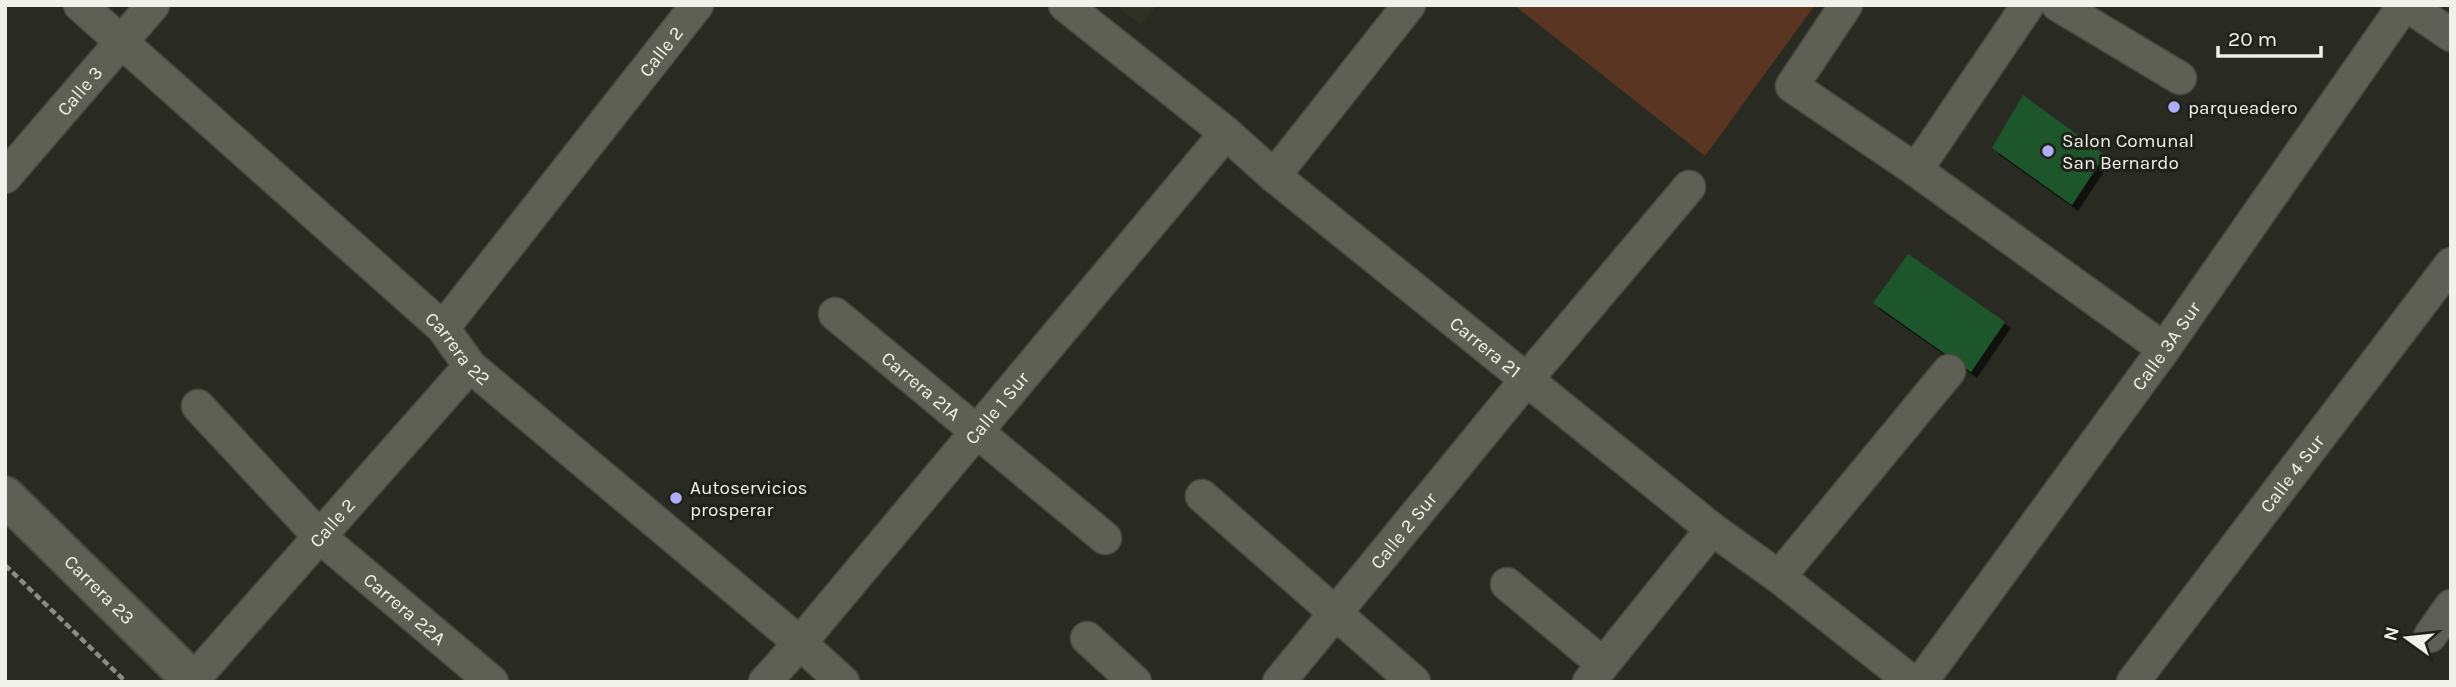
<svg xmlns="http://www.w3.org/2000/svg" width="2456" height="687" viewBox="0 0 2456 687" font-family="Karla,sans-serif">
  <defs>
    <filter id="shadow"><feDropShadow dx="6" dy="6" stdDeviation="0" flood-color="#0009"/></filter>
  </defs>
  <rect width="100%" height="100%" fill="#292b22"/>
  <polygon fill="#2f3222" points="1116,5 1157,5 1141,25"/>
  <polygon fill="#5a3521" points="1514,5 1815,5 1705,156"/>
  <g fill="#1d562c" filter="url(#shadow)">
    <polygon points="2023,95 2105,155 2072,205 1992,148"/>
    <polygon points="1908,254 2005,322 1971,372 1873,303"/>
  </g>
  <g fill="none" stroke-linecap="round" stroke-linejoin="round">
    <g stroke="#474841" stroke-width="35">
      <g id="minor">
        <path id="s1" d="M 80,5 L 443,328 L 470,366 L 800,643 L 843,682"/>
        <path id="s2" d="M 1065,5 L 1226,133 L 1274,176 L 1712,529 L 1779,577 L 1912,682"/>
        <polyline points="1846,5 1792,86 1916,170 2164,349"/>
        <polyline points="2058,5 2180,78"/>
        <polyline points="2407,5 2451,35"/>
        <polyline points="1916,170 2028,5"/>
        <polyline points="1274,176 1409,5"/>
        <path id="s3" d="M 5,177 L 153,5"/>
        <path id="s4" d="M 835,314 L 1105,538"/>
        <path id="s5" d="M 443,328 L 697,5"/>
        <path id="s6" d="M 198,406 L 320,537 L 492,682"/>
        <polyline points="1202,496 1414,682"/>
        <polyline points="1779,577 1949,371"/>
        <polyline points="1507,584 1603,664"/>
        <polyline points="2430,636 2451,606"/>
        <polyline points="1087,638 1135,682"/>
        <path id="s7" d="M 193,680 L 470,366"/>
        <path id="s8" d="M 765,682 L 800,643 L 1226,133"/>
        <path id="s9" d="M 1279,682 L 1527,379 L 1689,187"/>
        <polyline points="1589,682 1712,529"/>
        <path id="s10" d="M 1921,682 L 2164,349 L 2404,5"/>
        <path id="s11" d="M 2133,682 L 2451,264"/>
      </g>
    </g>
    <g stroke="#474841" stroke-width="42">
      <g id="tertiary">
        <path id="s12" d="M 5,496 L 194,682"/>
      </g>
    </g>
    <polyline stroke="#8a8c84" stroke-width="4.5" stroke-dasharray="7 3.5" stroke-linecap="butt" points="5,565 126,682"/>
    <use href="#minor" stroke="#5e6055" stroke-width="32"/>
    <use href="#tertiary" stroke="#5e6055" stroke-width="38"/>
  </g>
  <g fill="#aeaefa" stroke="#202118" stroke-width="2.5">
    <circle cx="2174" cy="107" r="7"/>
    <circle cx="2048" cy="151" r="7"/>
    <circle cx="676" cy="498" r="7"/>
  </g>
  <g text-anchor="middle" stroke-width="6" stroke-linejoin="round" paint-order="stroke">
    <g font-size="19" fill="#eff1ea" stroke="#202118">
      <text dy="7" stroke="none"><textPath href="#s5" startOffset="352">Calle 2</textPath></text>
      <text dy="7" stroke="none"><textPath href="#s3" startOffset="114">Calle 3</textPath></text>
      <text dy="7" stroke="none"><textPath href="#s2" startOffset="542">Carrera 21</textPath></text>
      <text dy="7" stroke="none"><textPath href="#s10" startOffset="416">Calle 3A Sur</textPath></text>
      <text dy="7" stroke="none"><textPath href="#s1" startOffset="511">Carrera 22</textPath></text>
      <text dy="7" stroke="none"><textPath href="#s4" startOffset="112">Carrera 21A</textPath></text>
      <text dy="7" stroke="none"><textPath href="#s8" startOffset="359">Calle 1 Sur</textPath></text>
      <text dy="7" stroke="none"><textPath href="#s11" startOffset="262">Calle 4 Sur</textPath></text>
      <text dy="7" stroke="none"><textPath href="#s7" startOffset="210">Calle 2</textPath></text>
      <text dy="7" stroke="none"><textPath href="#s9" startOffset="196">Calle 2 Sur</textPath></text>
      <text dy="7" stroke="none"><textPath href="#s12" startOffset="133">Carrera 23</textPath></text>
      <text dy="7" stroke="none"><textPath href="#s6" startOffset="290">Carrera 22A</textPath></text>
    </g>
    <g font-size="19" fill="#eff1ea" stroke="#202118" text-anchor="start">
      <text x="2188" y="114">parqueadero</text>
      <text x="2062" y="147">Salon Comunal<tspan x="2062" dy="22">San Bernardo</tspan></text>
      <text x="690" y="494">Autoservicios<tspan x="690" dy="22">prosperar</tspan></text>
    </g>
  </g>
  <rect width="2456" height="687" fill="none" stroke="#eff1ea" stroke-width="14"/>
  <g transform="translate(2407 638) rotate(285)" stroke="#202118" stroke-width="5" paint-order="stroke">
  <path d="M0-5L12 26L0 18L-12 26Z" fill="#eff1ea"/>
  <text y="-10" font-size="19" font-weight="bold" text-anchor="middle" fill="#eff1ea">N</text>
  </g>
  <path d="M2218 46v10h103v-10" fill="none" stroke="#eff1ea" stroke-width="3.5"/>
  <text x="2228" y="46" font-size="21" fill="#eff1ea" stroke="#202118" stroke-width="5" paint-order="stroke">20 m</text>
</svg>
